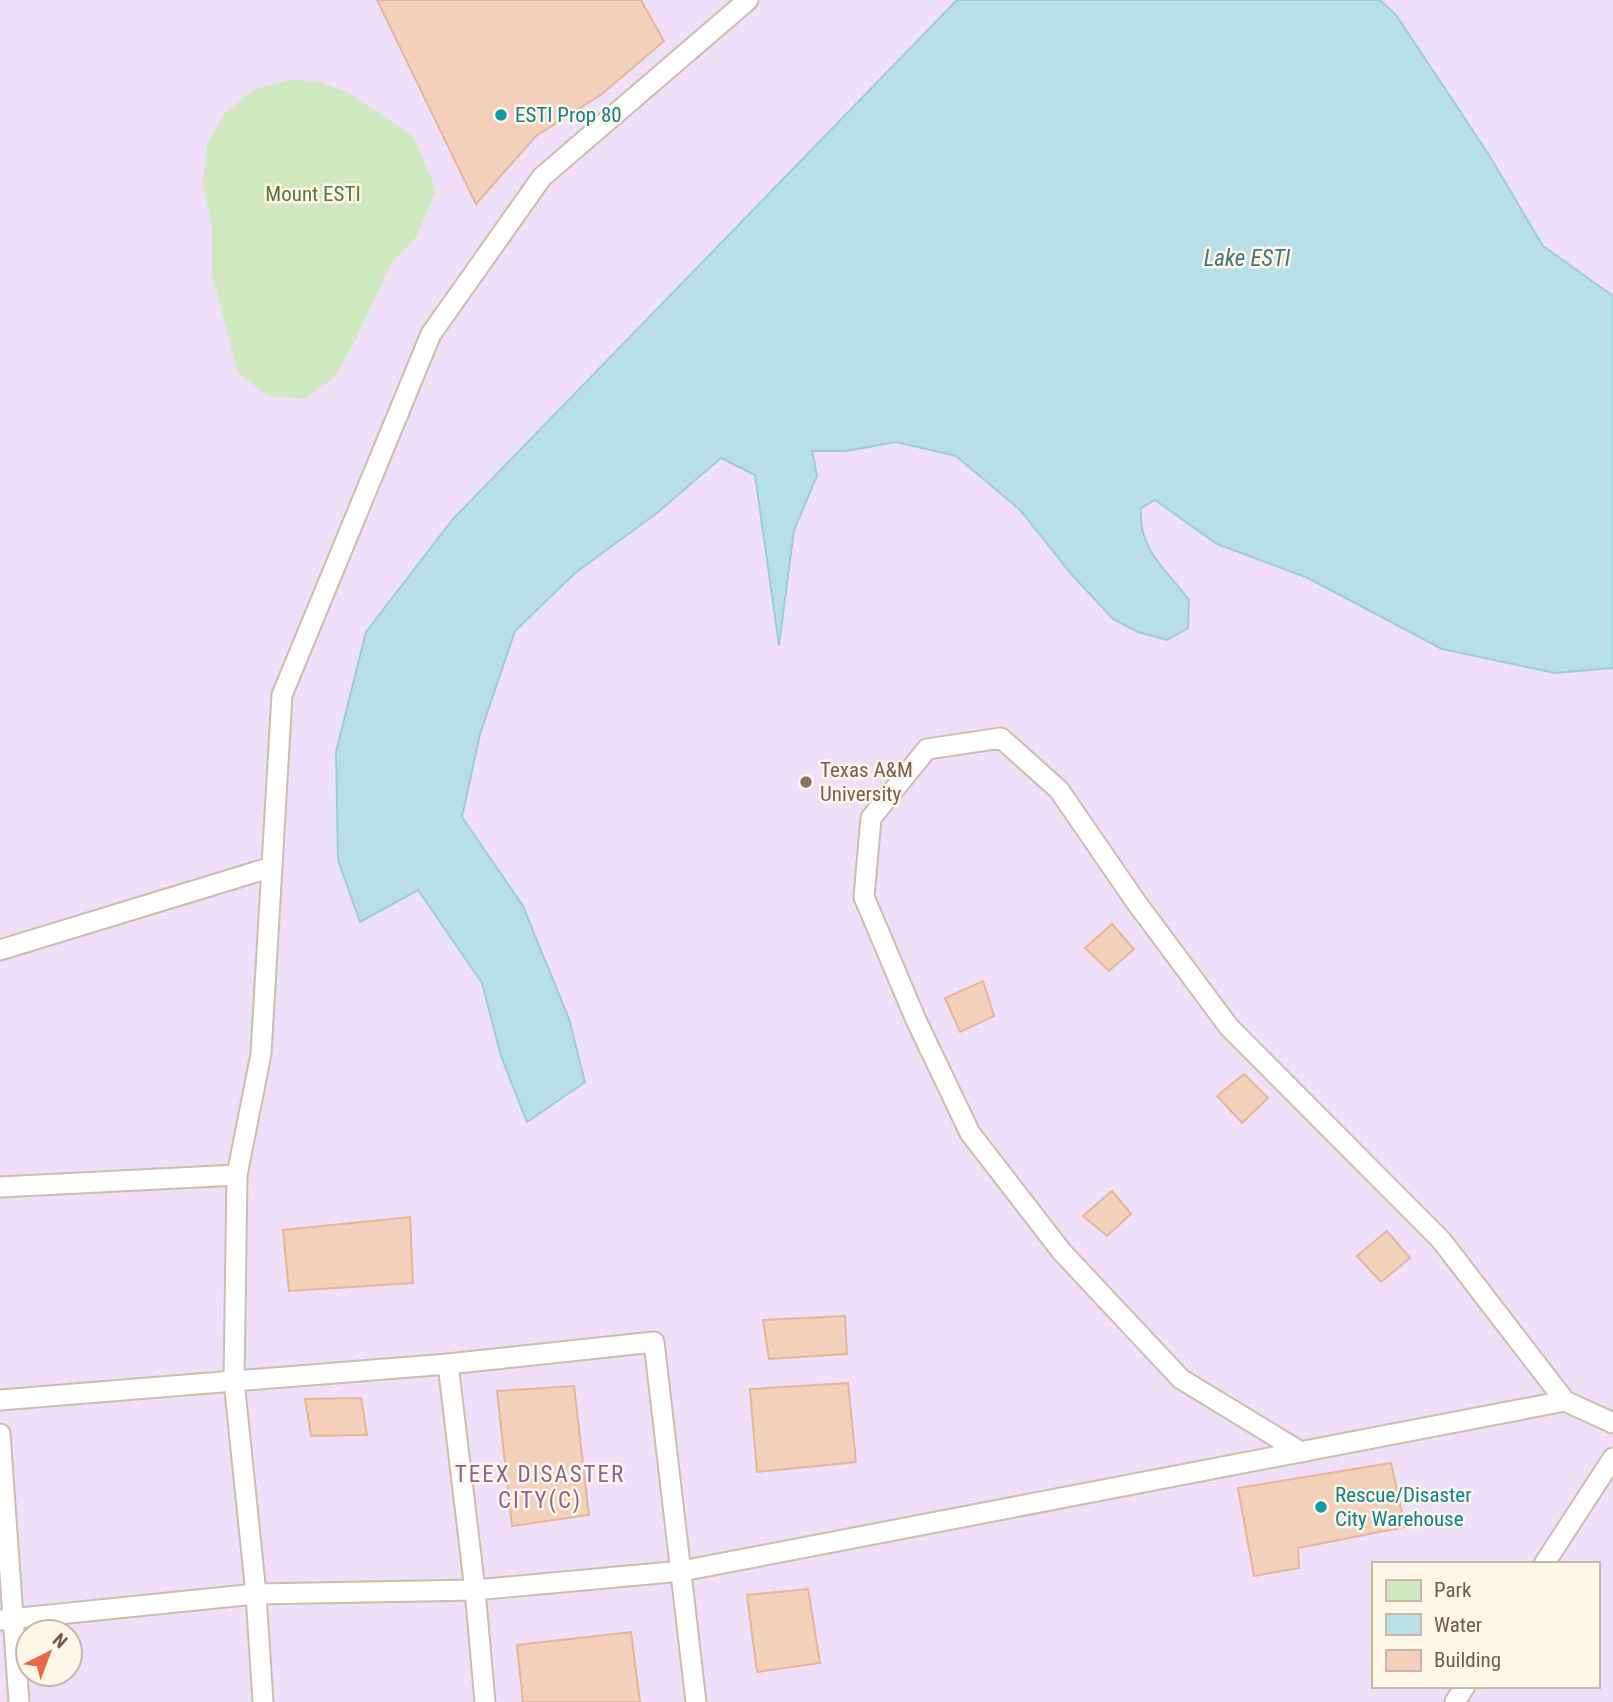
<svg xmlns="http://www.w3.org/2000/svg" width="1613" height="1702" viewBox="0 0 1613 1702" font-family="'Roboto Condensed',sans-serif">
  <rect width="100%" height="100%" fill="#fcf2e2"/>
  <path fill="#efdff8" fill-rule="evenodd" d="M 0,0 L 1613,0 L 1613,1702 L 0,1702 ZM 1373,1564 L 1597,1564 L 1597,1686 L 1373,1686 ZM 28,1632 L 70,1632 L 70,1674 L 28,1674 Z"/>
  <polygon fill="#d1e9c1" points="287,80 314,81 347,92 414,137 436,190 417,236 392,262 355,341 335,377 304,399 268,396 238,373 212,275 212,228 203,185 207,143 226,112 253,90"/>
  <path fill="#b7dfe5" stroke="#9dced7" stroke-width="2" d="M 957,0 L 1380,0 L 1396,15 L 1489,155 L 1543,246 L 1613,296 L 1613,668 L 1555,673 L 1442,649 L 1308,578 L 1217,544 L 1155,500 L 1141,508 C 1138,550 1166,569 1189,600 L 1188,628 L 1167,640 L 1138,632 L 1113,619 L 1072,575 L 1020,510 L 956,456 L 896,442 L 847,451 L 812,451 L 817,476 L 794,530 L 779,645 L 755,475 L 721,458 L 657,513 L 575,573 L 515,631 L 480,734 L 462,817 L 523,906 L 569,1019 L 585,1082 L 527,1122 L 501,1056 L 482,983 L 418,890 L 360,922 L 338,860 L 336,752 L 366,632 L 453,519 Z"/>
  <g fill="#f2d0ba" stroke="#e4b69a" stroke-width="2">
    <polygon points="377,0 641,0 664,41 602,94 536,136 476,204"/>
    <polygon points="1112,924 1134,949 1109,971 1085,948"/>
    <polygon points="983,981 994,1016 960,1032 945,998"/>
    <polygon points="1244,1074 1268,1098 1242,1123 1217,1096"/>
    <polygon points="1112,1191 1131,1214 1107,1236 1083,1216"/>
    <polygon points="410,1217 413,1283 289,1291 283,1230"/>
    <polygon points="1387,1231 1410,1258 1381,1282 1357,1256"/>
    <polygon points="845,1316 847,1354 769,1359 763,1320"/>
    <polygon points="848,1383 856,1462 757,1472 750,1389"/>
    <polygon points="574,1386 589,1515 512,1526 497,1391"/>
    <polygon points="361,1398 367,1435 311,1436 305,1399"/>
    <polygon points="1391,1463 1405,1527 1298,1548 1299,1568 1254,1576 1238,1488"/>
    <polygon points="808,1589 820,1663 757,1672 747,1595"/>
    <polygon points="631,1632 640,1702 523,1702 517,1645"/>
  </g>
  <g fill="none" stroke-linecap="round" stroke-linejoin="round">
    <g stroke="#cfbcac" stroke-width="23">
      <g id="lane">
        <polyline points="0,950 272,867"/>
        <polyline points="0,1187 237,1175"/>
        <polyline points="448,1364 475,1590 485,1702"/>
        <polyline points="0,1400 234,1381 237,1175 261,1054 282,695 431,334 542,177 748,0"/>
        <polyline points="0,1434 19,1702"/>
        <polyline points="1301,1452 1181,1379 1062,1252 970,1133 916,1020 864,897 871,818 927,749 1001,738 1059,790 1136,902 1229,1027 1441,1240 1565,1401"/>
        <polyline points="1544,1564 1613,1458"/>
        <polyline points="0,1620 256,1594 475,1590 682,1571 1565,1401 1613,1423"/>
        <polyline points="263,1702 256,1594 234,1381 448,1364 654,1342 696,1702"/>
        <polyline points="1455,1702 1465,1686"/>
      </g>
    </g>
    <use href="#lane" stroke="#fff" stroke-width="19"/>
  </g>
  <g fill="#0f9aa8" stroke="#fff6e8" stroke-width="2.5">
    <circle cx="501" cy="115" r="7"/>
    <circle cx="1321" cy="1507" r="7"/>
  </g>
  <circle fill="#8d6e63" stroke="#fff6e8" stroke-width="2.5" cx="806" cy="782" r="7"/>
  <g text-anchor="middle" stroke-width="5" stroke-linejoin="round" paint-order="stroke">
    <g font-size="21" fill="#0d838f" stroke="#fff6e8" text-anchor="start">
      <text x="515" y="122">ESTI Prop 80</text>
      <text x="1335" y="1502">Rescue/Disaster<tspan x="1335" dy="24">City Warehouse</tspan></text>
    </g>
    <g font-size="21" fill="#527941" stroke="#fff6e8">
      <text x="313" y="201">Mount ESTI</text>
    </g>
    <g font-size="21" fill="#785e54" stroke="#fff6e8" text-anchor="start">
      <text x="820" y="777">Texas A&amp;M<tspan x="820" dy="24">University</tspan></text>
    </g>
    <g font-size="23" font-style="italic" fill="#3f7680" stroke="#fff6e8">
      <text x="1247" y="266">Lake ESTI</text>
    </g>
    <g font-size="23" letter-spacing="2" fill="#866497" stroke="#fff6e8">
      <text x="540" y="1482">TEEX DISASTER<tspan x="540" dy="26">CITY(C)</tspan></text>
    </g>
  </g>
  <rect x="1372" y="1562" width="228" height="126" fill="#fff6e8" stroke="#c7b7a8" stroke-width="2"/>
  <rect x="1386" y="1580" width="35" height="21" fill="#d1e9c1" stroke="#c7b7a8" stroke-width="2"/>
  <text x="1434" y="1597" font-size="21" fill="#745849">Park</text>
  <rect x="1386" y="1614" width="35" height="21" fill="#b7dfe5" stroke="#c7b7a8" stroke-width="2"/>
  <text x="1434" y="1632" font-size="21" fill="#745849">Water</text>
  <rect x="1386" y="1650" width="35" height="21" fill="#f2d0ba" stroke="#c7b7a8" stroke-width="2"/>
  <text x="1434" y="1667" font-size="21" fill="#745849">Building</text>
  <g transform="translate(49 1653) rotate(42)"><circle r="33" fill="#fff6e8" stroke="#c7b7a8" stroke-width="2"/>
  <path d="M0-5L12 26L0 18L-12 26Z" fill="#e76a46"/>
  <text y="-10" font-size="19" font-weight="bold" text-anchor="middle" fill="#745849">N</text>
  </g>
</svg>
